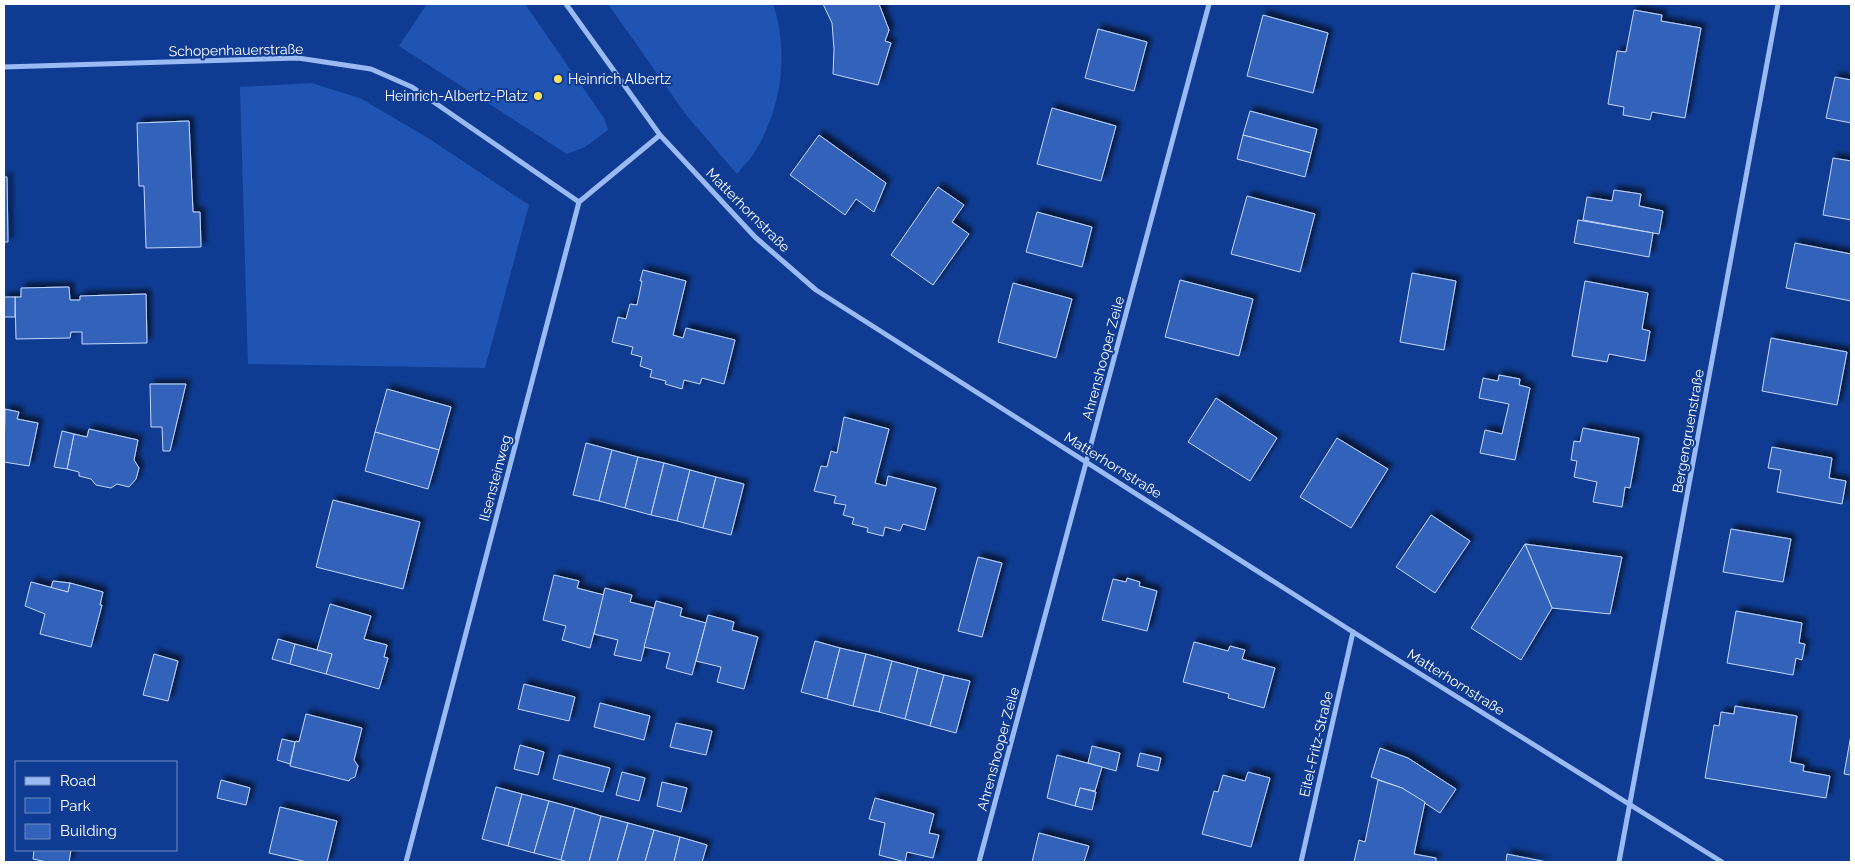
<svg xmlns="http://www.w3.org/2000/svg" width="1855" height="866" viewBox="0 0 1855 866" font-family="Raleway,sans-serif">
  <defs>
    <filter id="shadow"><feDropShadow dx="4.5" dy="-4.5" stdDeviation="2.5" flood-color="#0009"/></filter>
  </defs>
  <rect width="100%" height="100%" fill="#0f3c92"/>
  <g fill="#2054b2">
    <polygon points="427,4 525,4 604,118 608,130 585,147 567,154 399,46"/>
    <path d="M 608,4 L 773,4 C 790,53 781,113 752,156 C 747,163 741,168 737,174 L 687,116 Z"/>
    <polygon points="311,83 360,98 428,138 529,205 485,368 248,364 240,87"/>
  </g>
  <g fill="#3362ba" stroke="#c2d8fe" filter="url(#shadow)">
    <polygon points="823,4 879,4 889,30 885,41 891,43 878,85 833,74 834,49 832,23"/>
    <polygon points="1634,10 1662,15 1661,21 1701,28 1685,118 1652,112 1650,120 1623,115 1624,107 1608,104 1617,51 1626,52"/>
    <polygon points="1263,15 1328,33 1313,93 1247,76"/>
    <polygon points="1098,29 1147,42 1134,91 1085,78"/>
    <polygon points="1835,77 1851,80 1851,123 1826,118"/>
    <polygon points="1052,108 1116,126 1101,181 1037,164"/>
    <polygon points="1250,111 1317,129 1311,153 1243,135"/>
    <polygon points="189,121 193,212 200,212 201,247 146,248 144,186 139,186 137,123"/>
    <polygon points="819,135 886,183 874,212 856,199 845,215 790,175"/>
    <polygon points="1243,135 1311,153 1305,177 1237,159"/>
    <polygon points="1833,158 1851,161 1851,220 1823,215"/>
    <polygon points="4,177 7,177 8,242 4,242"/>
    <polygon points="938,187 964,205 952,222 969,234 933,285 891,255"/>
    <polygon points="1614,190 1641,194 1639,206 1663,211 1659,234 1583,220 1587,197 1612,201"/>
    <polygon points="1247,196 1315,214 1300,272 1231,254"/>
    <polygon points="1037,212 1092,227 1082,267 1026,252"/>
    <polygon points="1578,220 1653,233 1649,257 1574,243"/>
    <polygon points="1795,243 1851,254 1851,301 1786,288"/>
    <polygon points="643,270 686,281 673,335 683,338 686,328 735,340 724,384 702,378 700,384 684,380 682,389 665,384 666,381 650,377 652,370 640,366 642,357 631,354 633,347 612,342 618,317 626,319 630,304 637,305 642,281 640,281"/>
    <polygon points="1412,273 1456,281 1444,350 1400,342"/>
    <polygon points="1180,280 1253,299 1239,356 1165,337"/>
    <polygon points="1585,281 1648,293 1642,329 1650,331 1645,361 1609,354 1607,362 1572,356"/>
    <polygon points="1013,283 1072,299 1056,358 998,342"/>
    <polygon points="69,287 70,300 80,300 80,296 146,294 147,343 82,344 82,332 71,332 70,338 16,339 15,297 21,297 21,288"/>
    <rect x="4" y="297" width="11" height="20"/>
    <polygon points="1771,338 1847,352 1837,405 1762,391"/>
    <polygon points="1499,375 1520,379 1519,385 1530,388 1515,460 1480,453 1485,430 1502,434 1509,404 1479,398 1483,378 1498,381"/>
    <polygon points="150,384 186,384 170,451 163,451 162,427 151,427"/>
    <polygon points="387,389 451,407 439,450 375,432"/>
    <polygon points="1216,398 1277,438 1250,481 1188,442"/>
    <polygon points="5,409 19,412 17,419 38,423 29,466 4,462"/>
    <polygon points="844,417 889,429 875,483 886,486 888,476 936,488 925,530 903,524 900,531 885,527 883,536 867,532 868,528 852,524 854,518 843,515 846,505 834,503 836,496 814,491 821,466 827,467 831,451 837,453"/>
    <polygon points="1583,428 1639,438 1630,488 1625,487 1622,507 1593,502 1597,482 1574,477 1577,461 1571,460 1574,441 1580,442"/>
    <polygon points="89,429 138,440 134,460 139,468 136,479 129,487 117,484 111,488 96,485 91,479 79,476 79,472 67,469 74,434 87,437"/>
    <polygon points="62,431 74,434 67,469 54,467"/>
    <polygon points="375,432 439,450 428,489 365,471"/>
    <polygon points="1337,438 1388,469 1351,528 1300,497"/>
    <polygon points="586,443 612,450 599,501 573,495"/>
    <polygon points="1772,447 1832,458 1829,478 1846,481 1842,504 1777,492 1781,470 1768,468"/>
    <polygon points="612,450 638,457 625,508 599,501"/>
    <polygon points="638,457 664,463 651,515 625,508"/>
    <polygon points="664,463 690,470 677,521 651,515"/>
    <polygon points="690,470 716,477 703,528 677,521"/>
    <polygon points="716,477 744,484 731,535 703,528"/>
    <polygon points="333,500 420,522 403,589 316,567"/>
    <polygon points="1431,515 1470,541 1435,593 1396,567"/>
    <polygon points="1731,529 1791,539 1783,582 1723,572"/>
    <polygon points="1525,544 1622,557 1610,614 1552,608"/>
    <polygon points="1525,544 1552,608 1521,660 1471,628"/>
    <polygon points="978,557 1002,563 982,637 958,631"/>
    <polygon points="554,575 579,581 577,588 604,595 590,648 562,640 566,626 543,620"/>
    <polygon points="1127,578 1140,582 1139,586 1157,591 1147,631 1102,620 1113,579 1126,582"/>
    <polygon points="53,581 70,583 68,592 51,588"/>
    <polygon points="31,582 68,592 70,583 103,592 100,605 102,605 91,647 40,634 45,614 25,606"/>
    <polygon points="605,588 632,595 630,602 654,608 641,661 614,655 618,640 594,634"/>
    <polygon points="656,601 682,608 680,616 706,623 692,675 666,668 670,653 644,647"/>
    <polygon points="330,604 371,616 364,639 387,645 384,657 388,658 379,689 326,674 332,654 317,650"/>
    <polygon points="1736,611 1802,623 1799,643 1805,644 1802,660 1796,658 1793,675 1727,663"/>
    <polygon points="708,615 734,622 732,630 758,637 744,689 717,682 721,667 696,661"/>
    <polygon points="278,639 295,644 290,664 272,659"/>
    <polygon points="815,641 840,648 827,699 801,692"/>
    <polygon points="1194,642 1228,651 1230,646 1245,650 1242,659 1275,668 1264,708 1228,698 1229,694 1183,682"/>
    <polygon points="295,644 332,654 326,674 290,664"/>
    <polygon points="840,648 866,654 853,706 827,699"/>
    <polygon points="154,654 178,661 168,701 143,695"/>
    <polygon points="866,654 892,661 879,712 853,706"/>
    <polygon points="892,661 918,668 905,719 879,712"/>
    <polygon points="918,668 944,675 930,726 905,719"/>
    <polygon points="944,675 970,681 956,733 930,726"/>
    <polygon points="524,684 575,697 569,721 518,709"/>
    <polygon points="600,703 650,716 644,740 594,727"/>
    <polygon points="1735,706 1797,716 1790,762 1804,765 1803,771 1830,776 1826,798 1705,778 1714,725 1719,726 1721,712 1734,714"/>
    <polygon points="306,714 362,728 354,760 358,766 355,777 350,779 349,781 290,766 295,742 296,741 299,742"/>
    <polygon points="676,723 712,731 706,755 670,747"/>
    <polygon points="1851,735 1851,775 1844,774"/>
    <polygon points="282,739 295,742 290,764 277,760"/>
    <polygon points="520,745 544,752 538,775 514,769"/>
    <polygon points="1092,746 1120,753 1116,771 1088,763"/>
    <polygon points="1380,748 1408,758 1456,789 1440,813 1402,788 1371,777"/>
    <polygon points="1140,753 1161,758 1158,771 1137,766"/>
    <polygon points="559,755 610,768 603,792 553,779"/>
    <polygon points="1057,755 1102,767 1095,791 1080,788 1075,806 1047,798"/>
    <polygon points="622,772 645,778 639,801 616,795"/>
    <polygon points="1248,772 1270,778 1251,847 1202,834 1214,791 1218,792 1223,775 1245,781"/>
    <polygon points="221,780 250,788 246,805 217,798"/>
    <polygon points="1378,780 1402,788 1425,802 1414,854 1436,858 1436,862 1354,862 1359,840 1365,842"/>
    <polygon points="662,782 687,788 681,812 657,806"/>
    <polygon points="496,787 522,794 508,846 482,839"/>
    <polygon points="1080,788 1096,792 1092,810 1075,806"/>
    <polygon points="522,794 549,801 534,853 508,846"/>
    <polygon points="875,798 934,814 929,833 939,835 933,858 907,852 905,862 879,855 885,823 869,819"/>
    <polygon points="549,801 575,808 561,860 534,853"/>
    <polygon points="280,807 337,821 327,862 307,862 269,853"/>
    <polygon points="575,808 601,816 589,862 568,862 561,860"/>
    <polygon points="601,816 628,823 617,862 589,862"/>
    <polygon points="628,823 654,830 645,862 617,862"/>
    <polygon points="654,830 680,837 674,862 645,862"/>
    <polygon points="1039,833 1089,846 1084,862 1032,862"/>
    <polygon points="680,837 707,845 702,862 674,862"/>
    <polygon points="34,850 71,850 69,862 47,862 33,859"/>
    <polygon points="1507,854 1547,862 1506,862"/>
  </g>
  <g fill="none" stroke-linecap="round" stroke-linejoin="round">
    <g stroke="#9abaf4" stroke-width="5">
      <polyline points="566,4 660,135 755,237 816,290 1353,632 1722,862"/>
      <polyline points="4,67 298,58 371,69 412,87 579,202"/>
      <polyline points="406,862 579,202 660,135"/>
      <polyline points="979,862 1209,4"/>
      <polyline points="1301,862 1353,632"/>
      <polyline points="1619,862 1778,4"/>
    </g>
  </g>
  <g fill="#ffe05d" stroke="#0f3c92" stroke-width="2">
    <circle cx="558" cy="79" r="5"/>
    <circle cx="538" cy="96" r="5"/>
  </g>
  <g text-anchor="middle" stroke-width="4" stroke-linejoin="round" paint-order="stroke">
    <g font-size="14" fill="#fff" stroke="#0f3c92">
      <text transform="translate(236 50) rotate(-1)" y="5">Schopenhauerstraße</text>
      <text transform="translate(748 210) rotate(45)" y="5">Matterhornstraße</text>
      <text transform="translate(1103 358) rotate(-75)" y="5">Ahrenshooper Zeile</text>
      <text transform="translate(1688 431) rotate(-80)" y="5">Bergengruenstraße</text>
      <text transform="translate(1113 465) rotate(32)" y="5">Matterhornstraße</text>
      <text transform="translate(495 478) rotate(-75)" y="5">Ilsensteinweg</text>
      <text transform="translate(1456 682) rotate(32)" y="5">Matterhornstraße</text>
      <text transform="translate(1316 744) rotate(-77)" y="5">Eitel-Fritz-Straße</text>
      <text transform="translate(998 749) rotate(-75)" y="5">Ahrenshooper Zeile</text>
    </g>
    <g font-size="14" fill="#fff" stroke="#0f3c92" text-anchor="start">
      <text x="568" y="84">Heinrich Albertz</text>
      <text x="528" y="101" text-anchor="end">Heinrich-Albertz-Platz</text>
    </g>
  </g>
  <rect width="1855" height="866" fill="none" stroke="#ffffff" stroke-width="10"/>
  <rect x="15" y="761" width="162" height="90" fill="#0f3c92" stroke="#6f8abe"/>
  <rect x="25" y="777" width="25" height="8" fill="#9abaf4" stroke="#6f8abe"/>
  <text x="60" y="786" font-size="15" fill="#ffffff">Road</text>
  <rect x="25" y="798" width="25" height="15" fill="#2054b2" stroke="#6f8abe"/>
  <text x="60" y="811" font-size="15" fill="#ffffff">Park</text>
  <rect x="25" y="824" width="25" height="15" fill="#3362ba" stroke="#6f8abe"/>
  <text x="60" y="836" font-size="15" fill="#ffffff">Building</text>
</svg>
